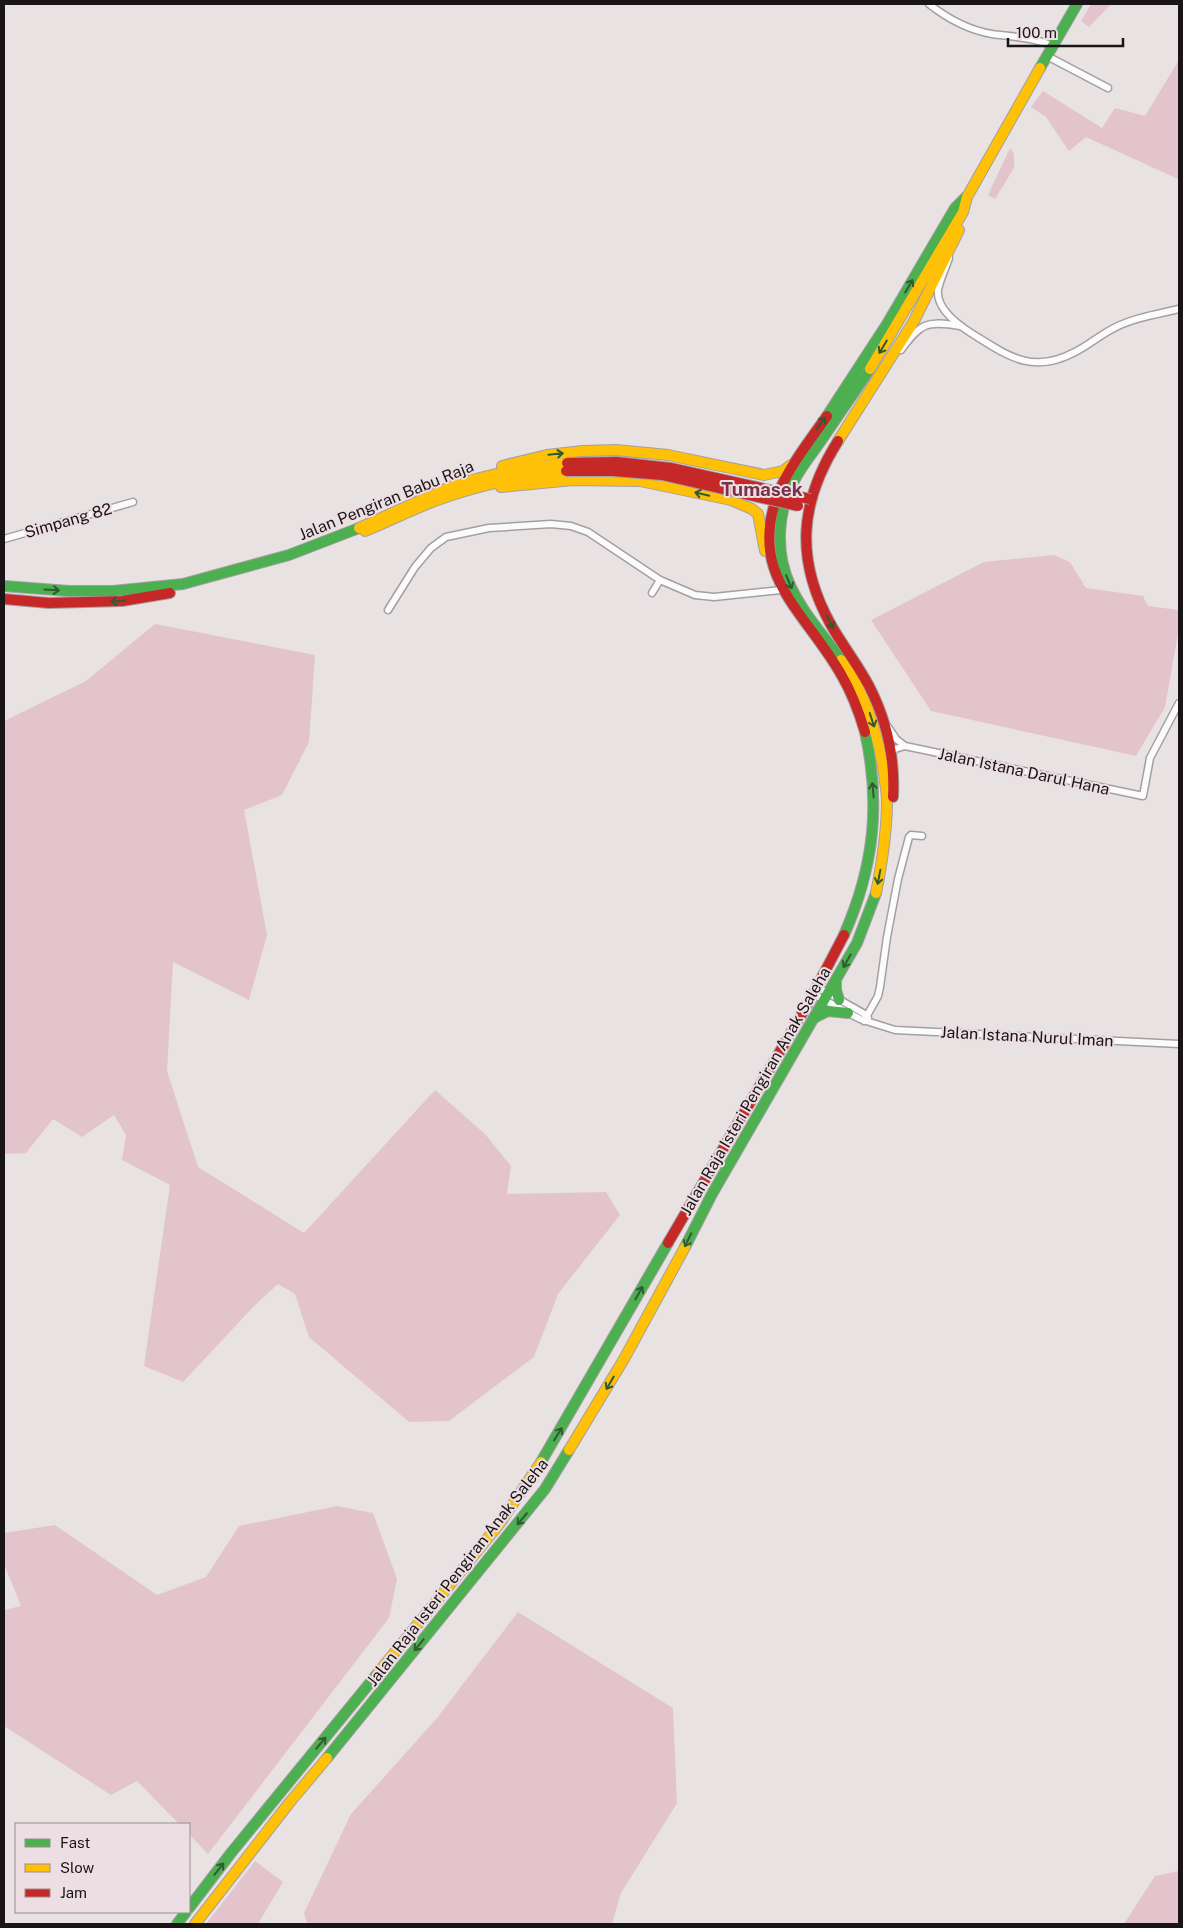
<svg xmlns="http://www.w3.org/2000/svg" width="1183" height="1928" viewBox="0 0 1183 1928" font-family="'Public Sans',sans-serif">
  <rect width="100%" height="100%" fill="#e8e2e3"/>
  <g fill="#e4c4cc">
    <polygon points="1091,4 1111,4 1089,27 1081,21"/>
    <polygon points="1179,60 1179,174 1178,179 1086,137 1069,151 1046,117 1031,107 1043,91 1102,128 1115,108 1145,116"/>
    <polygon points="1010,148 1014,154 1014,168 995,199 988,195"/>
    <polygon points="1054,555 1070,562 1086,588 1143,596 1148,606 1179,610 1179,628 1165,707 1136,756 931,711 871,620 984,562"/>
    <polygon points="155,624 315,655 309,742 282,795 244,810 267,935 249,1000 173,962 167,1071 198,1167 304,1233 435,1090 485,1134 511,1166 507,1194 606,1192 620,1215 558,1294 534,1357 449,1421 409,1422 309,1337 295,1294 278,1284 256,1304 183,1382 144,1366 170,1185 122,1160 126,1135 114,1115 82,1137 53,1119 26,1153 4,1154 4,721 86,681"/>
    <polygon points="337,1506 373,1513 397,1579 389,1618 208,1854 189,1834 189,1824 179,1824 137,1781 111,1795 4,1726 4,1610 21,1606 4,1564 4,1533 55,1525 157,1595 206,1577 239,1526"/>
    <polygon points="518,1612 673,1708 677,1803 621,1893 612,1924 307,1924 304,1913 351,1814 437,1718"/>
    <polygon points="255,1861 283,1882 258,1924 206,1924"/>
    <polygon points="1179,1871 1179,1924 1124,1924 1155,1876"/>
  </g>
  <g fill="none" stroke-linecap="round" stroke-linejoin="round">
    <g stroke="#a49fa0" stroke-width="9">
      <g id="street">
        <path d="M 929,4 C 948,19 968,30 992,34 C 1013,37 1033,37 1053,46"/>
        <polyline points="1047,56 1108,88"/>
        <path d="M 949,258 C 946,268 940,279 938,290 C 936,308 957,324 971,333 C 1008,356 1032,375 1075,352 C 1089,345 1100,335 1114,328 C 1133,318 1158,314 1179,309"/>
        <path d="M 901,350 C 921,323 927,320 960,326"/>
        <polyline points="4,539 133,502"/>
        <polyline points="652,593 660,580"/>
        <polyline points="388,610 415,567 431,548 446,537 489,528 551,524 571,526 588,532 660,580 695,595 714,597 781,590"/>
        <polyline points="888,727 896,739 905,746"/>
        <polyline points="891,755 895,749 905,746 1143,796 1150,758 1179,703"/>
        <polyline points="817,987 863,1013 868,1018"/>
        <polyline points="813,994 860,1019 895,1030 1179,1044"/>
        <polyline points="864,1021 878,996 880,987 887,937 898,879 909,837 911,835 922,836"/>
      </g>
    </g>
    <g stroke="#a49fa0" stroke-width="12">
      <g id="fast">
        <polyline points="1040,68 1077,4"/>
        <polyline points="827,416 887,324 955,208 966,197"/>
        <polyline points="4,586 69,591 113,591 183,584 289,555 359,528"/>
        <path d="M 841,660 C 824,636 802,612 790,585 C 775,552 777,511 795,479 C 803,464 815,450 825,435 C 840,413 855,391 870,369"/>
        <path d="M 844,935 C 874,867 881,804 865,732"/>
        <polyline points="836,981 836,990 839,1000"/>
        <polyline points="816,1017 828,1011 848,1013"/>
        <polyline points="685,1247 712,1194 857,943 876,893"/>
        <polyline points="541,1462 668,1243"/>
        <polyline points="327,1758 545,1489 569,1450"/>
        <polyline points="189,1908 231,1853 378,1673"/>
        <polyline points="177,1924 186,1912"/>
      </g>
    </g>
    <g stroke="#a49fa0" stroke-width="12">
      <g id="slow">
        <polyline points="870,369 963,212 967,197 1040,68"/>
        <polyline points="838,441 914,321 959,230"/>
        <polyline points="502,466 547,455 583,451 616,450 668,455 764,475 783,471 791,465"/>
        <polyline points="501,487 573,480 640,481 731,500 752,509 758,514 765,551"/>
        <polyline points="359,528 459,483 513,470 567,463"/>
        <path d="M 365,531 C 387,522 409,511 432,502 C 475,486 520,476 566,471"/>
        <path d="M 841,660 C 866,694 878,733 884,774 C 885,783 887,792 887,801 C 887,832 882,863 876,893"/>
        <polyline points="569,1450 624,1359 685,1247"/>
        <polyline points="378,1673 500,1523 541,1462"/>
        <polyline points="195,1924 290,1802 327,1758"/>
      </g>
    </g>
    <g stroke="#a49fa0" stroke-width="12">
      <g id="jam">
        <path d="M 827,416 C 810,440 792,463 780,489 C 744,575 806,611 842,676 C 852,693 859,712 865,732"/>
        <path d="M 838,441 C 799,503 795,560 831,625 C 843,646 858,665 869,686 C 887,721 895,759 893,797"/>
        <polyline points="4,599 49,603 122,601 170,593"/>
        <polyline points="668,1243 810,1000 844,935"/>
      </g>
    </g>
    <use href="#street" stroke="#fcfbfb" stroke-width="6"/>
    <use href="#fast" stroke="#4caf50" stroke-width="10"/>
    <use href="#slow" stroke="#ffc107" stroke-width="10"/>
    <use href="#jam" stroke="#c62828" stroke-width="10"/>
    <g stroke="#a49fa0" stroke-width="12" stroke-linecap="butt">
      <g id="jam-bridge">
        <polyline points="567,463 617,462 671,468 810,499"/>
        <polyline points="566,471 613,471 662,475 798,506"/>
      </g>
    </g>
    <use href="#jam-bridge" stroke="#c62828" stroke-width="10"/>
  </g>
  <defs><path id="oneway-shaft" d="M-6 0H5M1.5-3L5.5 0L1.5 3" fill="none" stroke-width="1.6" stroke-linecap="round" stroke-linejoin="round" transform="scale(1.25)"/></defs>
  <g stroke="#305a30">
    <use href="#oneway-shaft" transform="translate(909 286) rotate(-59)"/>
    <use href="#oneway-shaft" transform="translate(883 347) rotate(121)"/>
    <use href="#oneway-shaft" transform="translate(821 423) rotate(-55)"/>
    <use href="#oneway-shaft" transform="translate(556 454) rotate(-6)"/>
    <use href="#oneway-shaft" transform="translate(702 494) rotate(-167)"/>
    <use href="#oneway-shaft" transform="translate(789 582) rotate(67)"/>
    <use href="#oneway-shaft" transform="translate(52 590) rotate(3)"/>
    <use href="#oneway-shaft" transform="translate(118 601) rotate(176)"/>
    <use href="#oneway-shaft" transform="translate(830 622) rotate(62)"/>
    <use href="#oneway-shaft" transform="translate(872 720) rotate(72)"/>
    <use href="#oneway-shaft" transform="translate(873 790) rotate(-95)"/>
    <use href="#oneway-shaft" transform="translate(879 877) rotate(101)"/>
    <use href="#oneway-shaft" transform="translate(847 961) rotate(119)"/>
    <use href="#oneway-shaft" transform="translate(688 1240) rotate(116)"/>
    <use href="#oneway-shaft" transform="translate(639 1293) rotate(-61)"/>
    <use href="#oneway-shaft" transform="translate(610 1383) rotate(120)"/>
    <use href="#oneway-shaft" transform="translate(558 1434) rotate(-58)"/>
    <use href="#oneway-shaft" transform="translate(522 1519) rotate(130)"/>
    <use href="#oneway-shaft" transform="translate(419 1645) rotate(129)"/>
    <use href="#oneway-shaft" transform="translate(321 1743) rotate(-50)"/>
    <use href="#oneway-shaft" transform="translate(219 1869) rotate(-52)"/>
  </g>
  <g text-anchor="middle" stroke-width="4" stroke-linejoin="round" paint-order="stroke">
    <g font-size="16" fill="#191516" stroke="#ecdee2">
      <text transform="translate(386 500) rotate(-22)" y="6">Jalan Pengiran Babu Raja</text>
      <text transform="translate(68 520) rotate(-16)" y="6">Simpang 82</text>
      <text transform="translate(1024 771) rotate(12)" y="6">Jalan Istana Darul Hana</text>
      <text transform="translate(1027 1036) rotate(3)" y="6">Jalan Istana Nurul Iman</text>
      <text transform="translate(755 1091) rotate(-60)" y="6">Jalan Raja Isteri Pengiran Anak Saleha</text>
      <text transform="translate(457 1572) rotate(-52)" y="6">Jalan Raja Isteri Pengiran Anak Saleha</text>
    </g>
    <g font-size="19" font-weight="bold" fill="#78334b" stroke="#ecdee2">
      <text x="762" y="496">Tumasek</text>
    </g>
  </g>
  <rect width="1183" height="1928" fill="none" stroke="#191516" stroke-width="10"/>
  <rect x="15" y="1823" width="175" height="90" fill="#ecdee2" stroke="#988e90"/>
  <rect x="25" y="1839" width="25" height="8" fill="#4caf50" stroke="#988e90"/>
  <text x="60" y="1848" font-size="15" fill="#191516">Fast</text>
  <rect x="25" y="1864" width="25" height="8" fill="#ffc107" stroke="#988e90"/>
  <text x="60" y="1873" font-size="15" fill="#191516">Slow</text>
  <rect x="25" y="1889" width="25" height="8" fill="#c62828" stroke="#988e90"/>
  <text x="60" y="1898" font-size="15" fill="#191516">Jam</text>
  <path d="M1008 38v8h115v-8" fill="none" stroke="#191516" stroke-width="2.5"/>
  <text x="1016" y="38" font-size="15" fill="#191516" stroke="#ecdee2" stroke-width="4" paint-order="stroke">100 m</text>
</svg>
